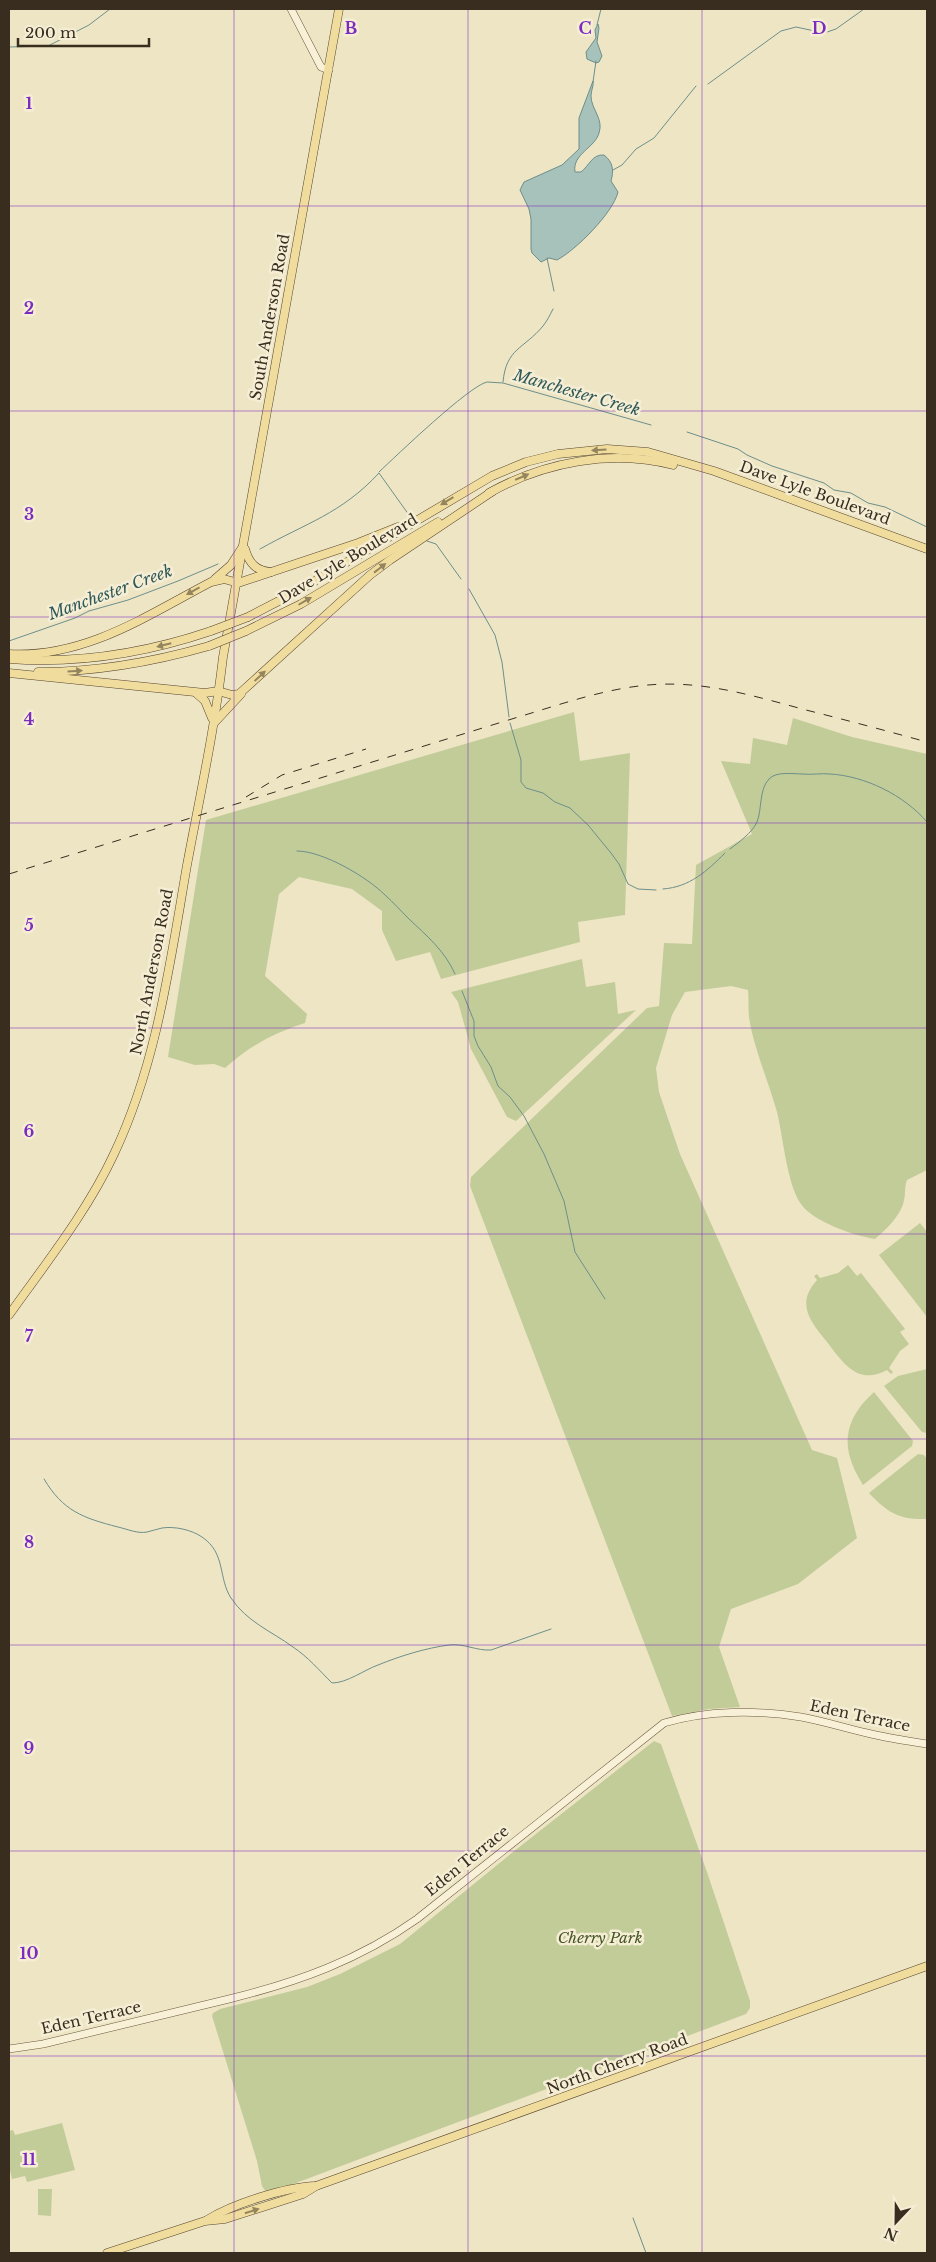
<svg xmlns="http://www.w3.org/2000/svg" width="936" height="2262" viewBox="0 0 936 2262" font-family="'Libre Baskerville',serif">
  <rect width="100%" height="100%" fill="#eee5c5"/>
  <g fill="#c2cc99">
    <path d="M 574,712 L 580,761 L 630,753 L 625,915 L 578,922 L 580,942 L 441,979 L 430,952 L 396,961 L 382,930 L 382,911 L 352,889 L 299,877 L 279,894 L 265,976 L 307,1014 L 305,1023 C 274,1033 249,1046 225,1068 L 214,1064 L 195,1065 L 168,1057 L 206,820 Z"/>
    <path d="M 793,718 L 852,737 L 927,754 L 927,1170 L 907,1180 C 904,1188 906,1192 904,1200 C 902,1214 886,1230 875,1239 C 854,1236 812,1221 801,1204 C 787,1185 783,1136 777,1112 C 769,1083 753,1046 749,1017 C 748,1008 749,999 748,990 L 731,986 L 685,992 L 672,1015 L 656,1068 L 659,1092 L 680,1154 L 812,1450 L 837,1458 L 857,1538 L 798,1584 L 731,1609 L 719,1647 L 740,1707 L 709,1709 L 672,1716 L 470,1186 L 471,1177 L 647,1008 L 659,1006 L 664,943 L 692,944 L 696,865 L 752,834 L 721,761 L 750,764 L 753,738 L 787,745 Z"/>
    <polygon points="582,959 586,987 615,982 618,1014 636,1010 516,1121 507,1117 471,1049 458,1002 451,992"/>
    <polygon points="920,1223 927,1232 927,1317 879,1255"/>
    <path d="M 848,1265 L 857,1276 L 861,1273 L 905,1329 L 900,1332 L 909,1344 L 900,1351 L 889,1368 L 893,1372 L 891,1374 L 887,1370 C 858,1386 843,1363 827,1342 C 811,1322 795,1304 817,1280 L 814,1276 L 817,1274 L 820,1278 L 838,1273 Z"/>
    <polygon points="927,1369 927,1433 922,1432 884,1386 898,1376"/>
    <path d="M 874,1392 L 913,1441 L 912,1446 L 863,1485 C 840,1449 842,1421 874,1392 Z"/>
    <path d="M 918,1454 L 924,1455 L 927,1459 L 927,1519 C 899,1520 888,1513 869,1493 Z"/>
    <polygon points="654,1741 661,1744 707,1872 750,2001 750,2008 746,2014 272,2192 266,2192 262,2186 257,2161 212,2016 213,2013 220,2009 307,1987 340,1974 400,1944 513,1852"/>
    <polygon points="62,2123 75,2170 27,2182 25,2176 12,2179 9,2166 9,2131 13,2130 15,2135"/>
    <polygon points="38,2189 52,2189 51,2216 38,2215"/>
  </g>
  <g fill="#a7c1bb" stroke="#6d8f8a">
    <polygon points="598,24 599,28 597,42 602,56 599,62 596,63 587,59 586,52 596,38 595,30"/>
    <path d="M 593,81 C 594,86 591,90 591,96 C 591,109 604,119 599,133 C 595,148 572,154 575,172 L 581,172 C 589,166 592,154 604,155 C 613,162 614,170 611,181 L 618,192 C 613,213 576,250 557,260 L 549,258 L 541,262 L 532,253 L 531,249 L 531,219 L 529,209 L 520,190 L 524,182 L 562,165 L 579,149 L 579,118 Z"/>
  </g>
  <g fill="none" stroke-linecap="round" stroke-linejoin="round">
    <g stroke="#6d8f8a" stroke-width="1">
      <polyline points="597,25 601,9"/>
      <polyline points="9,47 48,46 89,25 110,9"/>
      <polyline points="593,82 596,61"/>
      <polyline points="708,84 781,31 796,27 824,33 836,29 864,9"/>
      <polyline points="613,170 622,165 636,149 654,138 696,86"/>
      <polyline points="547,258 554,291"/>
      <path d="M 503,382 C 506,348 524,349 543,326 C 547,321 550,315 553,309"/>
      <polyline points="687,432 738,449 747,455 772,466 824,483 834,490 851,493 868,503 885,507 927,527"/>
      <path d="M 379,472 C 396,456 469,386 487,382 C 492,382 498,383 503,383 L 651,425"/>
      <polyline points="427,541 436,544 461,579"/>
      <path d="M 260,549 C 306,523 341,514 379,473 L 409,515"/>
      <polyline points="469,589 495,635 502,662 509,717"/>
      <polyline points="9,641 75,618 89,611 128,600 178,581 218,564"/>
      <polyline points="510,723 521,760 521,782 526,788 543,793 555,802 570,808 588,825 611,853 619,864 628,884 638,889 656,890"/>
      <path d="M 730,849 C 739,842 752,833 757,822 C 762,810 759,789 769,779 C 776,771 794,774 803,774 C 812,775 821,773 830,774 C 865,776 904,795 927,822"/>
      <path d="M 297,851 C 323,851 367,877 385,895 C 393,902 401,911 409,919 C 427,936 445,951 455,974"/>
      <path d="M 663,889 C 690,887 707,871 725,853"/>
      <polyline points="462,991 474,1021 474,1036 478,1046 491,1067 498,1086 510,1097 524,1116 544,1154 564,1201 575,1252 605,1299"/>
      <path d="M 44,1479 C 63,1511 83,1518 118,1527 C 127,1529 138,1534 147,1532 C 152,1531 157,1529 162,1528 C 175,1526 192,1530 202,1537 C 226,1553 218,1578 231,1598 C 247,1622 271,1631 293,1647 C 308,1657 319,1670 332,1683 C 347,1683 364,1670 378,1665 C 400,1656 426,1648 449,1645 C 463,1643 477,1651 491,1650 L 551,1629"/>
      <polyline points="633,2218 646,2253"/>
    </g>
    <g stroke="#6a583e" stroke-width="8">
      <g id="secondary">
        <polyline points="291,9 321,67 329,70"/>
        <path d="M 9,2049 L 43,2044 C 105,2029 167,2014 229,1999 C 298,1982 359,1960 417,1919 L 664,1723 C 707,1710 757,1710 801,1717 C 823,1721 845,1728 867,1733 C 887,1738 907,1741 927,1744"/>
      </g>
    </g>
    <g stroke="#56452f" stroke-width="9">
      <g id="primary">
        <path d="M 489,493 C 544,462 612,449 673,465"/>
        <path d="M 245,549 C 249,563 256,571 271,572"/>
        <polyline points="215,579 231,565 242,548"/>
        <polyline points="248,617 298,591 492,476 526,462 558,454 607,449 648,452 714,471 927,549"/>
        <polyline points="246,631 301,604 438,522"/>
        <path d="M 9,654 C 85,658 146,616 211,582 L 224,579 L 238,583 L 358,543 L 398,527"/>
        <path d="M 9,659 C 77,664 146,653 211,631"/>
        <path d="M 38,672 C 97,672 153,662 209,646"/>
        <polyline points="9,673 205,693 218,691 232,695 239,694 370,575 390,560 493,491"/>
        <polyline points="196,693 205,701 212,718"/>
        <polyline points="215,722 241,694"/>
        <path d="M 9,1315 C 46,1263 87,1212 114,1154 C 157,1063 170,963 187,865 C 200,796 215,727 223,657 L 339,9"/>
        <path d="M 207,2220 C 233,2204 285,2187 316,2186"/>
        <polyline points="107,2253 205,2221 225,2219 303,2194 316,2186 927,1966"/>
      </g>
    </g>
    <use href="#secondary" stroke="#f8f1d8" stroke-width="7"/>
    <use href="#primary" stroke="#f0dd9e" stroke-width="8"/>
    <g stroke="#392d1f" stroke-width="1" stroke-dasharray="9 9" stroke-linecap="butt">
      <polyline points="246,797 282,775 366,749"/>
      <path d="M 9,874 L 515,718 C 559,705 603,689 648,685 C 703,680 754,696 806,710 C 846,720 887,731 927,742"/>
    </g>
    <g stroke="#56452f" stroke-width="9" stroke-linecap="butt">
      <g id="primary-bridge">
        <polyline points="211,631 248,617"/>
        <polyline points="209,646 246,631"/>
      </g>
    </g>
    <use href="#primary-bridge" stroke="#f0dd9e" stroke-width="8"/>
  </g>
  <defs><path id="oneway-solid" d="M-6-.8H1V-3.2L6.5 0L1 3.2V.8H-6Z" transform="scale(1.25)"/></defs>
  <g fill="#94855e">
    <use href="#oneway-solid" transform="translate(599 450) rotate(177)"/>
    <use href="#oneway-solid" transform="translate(522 477) rotate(-23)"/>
    <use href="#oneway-solid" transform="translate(447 501) rotate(149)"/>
    <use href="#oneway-solid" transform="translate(380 568) rotate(-38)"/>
    <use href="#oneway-solid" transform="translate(193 591) rotate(151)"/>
    <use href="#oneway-solid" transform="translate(305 601) rotate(-30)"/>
    <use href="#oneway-solid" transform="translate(164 645) rotate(166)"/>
    <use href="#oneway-solid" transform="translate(75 671) rotate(-4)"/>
    <use href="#oneway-solid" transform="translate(260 676) rotate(-43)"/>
    <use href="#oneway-solid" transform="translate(252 2211) rotate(-18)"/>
  </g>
  <path fill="none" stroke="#7b2cbf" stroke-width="1" stroke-opacity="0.55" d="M 234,9 L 234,2253M 468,9 L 468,2253M 702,9 L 702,2253M 9,206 L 927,206M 9,411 L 927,411M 9,617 L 927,617M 9,823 L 927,823M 9,1028 L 927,1028M 9,1234 L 927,1234M 9,1439 L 927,1439M 9,1645 L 927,1645M 9,1851 L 927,1851M 9,2056 L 927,2056"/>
  <g text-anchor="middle" stroke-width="5" stroke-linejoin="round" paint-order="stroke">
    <g font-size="15" fill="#392d1f" stroke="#f5eed5">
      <text transform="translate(270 317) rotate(-80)" y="5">South Anderson Road</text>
      <text transform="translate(815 493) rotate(20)" y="5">Dave Lyle Boulevard</text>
      <text transform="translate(348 559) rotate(-31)" y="5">Dave Lyle Boulevard</text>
      <text transform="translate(152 972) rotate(-79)" y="5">North Anderson Road</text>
      <text transform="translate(860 1716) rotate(12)" y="5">Eden Terrace</text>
      <text transform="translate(467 1861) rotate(-39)" y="5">Eden Terrace</text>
      <text transform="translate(91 2018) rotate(-13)" y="5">Eden Terrace</text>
      <text transform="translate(617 2064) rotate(-20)" y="5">North Cherry Road</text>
    </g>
    <g font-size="15" font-style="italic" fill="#455526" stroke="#f5eed5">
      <text x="600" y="1943">Cherry Park</text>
    </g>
    <g font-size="16" font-style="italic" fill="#2f5858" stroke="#f5eed5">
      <text transform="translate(577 392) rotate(16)" y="6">Manchester Creek</text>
      <text transform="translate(110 592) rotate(-20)" y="6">Manchester Creek</text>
    </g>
  </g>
  <g font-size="16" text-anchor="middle" font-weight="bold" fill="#7b2cbf" stroke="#f5eed5" stroke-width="5" stroke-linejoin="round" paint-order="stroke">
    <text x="351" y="34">B</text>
    <text x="585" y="34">C</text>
    <text x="819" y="34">D</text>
    <text x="29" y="109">1</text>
    <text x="29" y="314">2</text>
    <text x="29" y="520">3</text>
    <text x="29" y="725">4</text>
    <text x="29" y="931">5</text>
    <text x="29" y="1137">6</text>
    <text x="29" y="1342">7</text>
    <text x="29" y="1548">8</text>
    <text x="29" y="1754">9</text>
    <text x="29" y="1959">10</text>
    <text x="29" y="2165">11</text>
  </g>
  <rect width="936" height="2262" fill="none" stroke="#392d1f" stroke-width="20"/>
  <g transform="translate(896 2222) rotate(202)" stroke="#f5eed5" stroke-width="4" paint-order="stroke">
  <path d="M0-4L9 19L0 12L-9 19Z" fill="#392d1f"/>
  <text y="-8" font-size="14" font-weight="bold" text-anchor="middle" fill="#392d1f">N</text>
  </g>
  <path d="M18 38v8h131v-8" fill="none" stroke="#392d1f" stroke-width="2.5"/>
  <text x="25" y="38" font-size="15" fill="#392d1f" stroke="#f5eed5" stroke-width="4" paint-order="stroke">200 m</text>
</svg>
